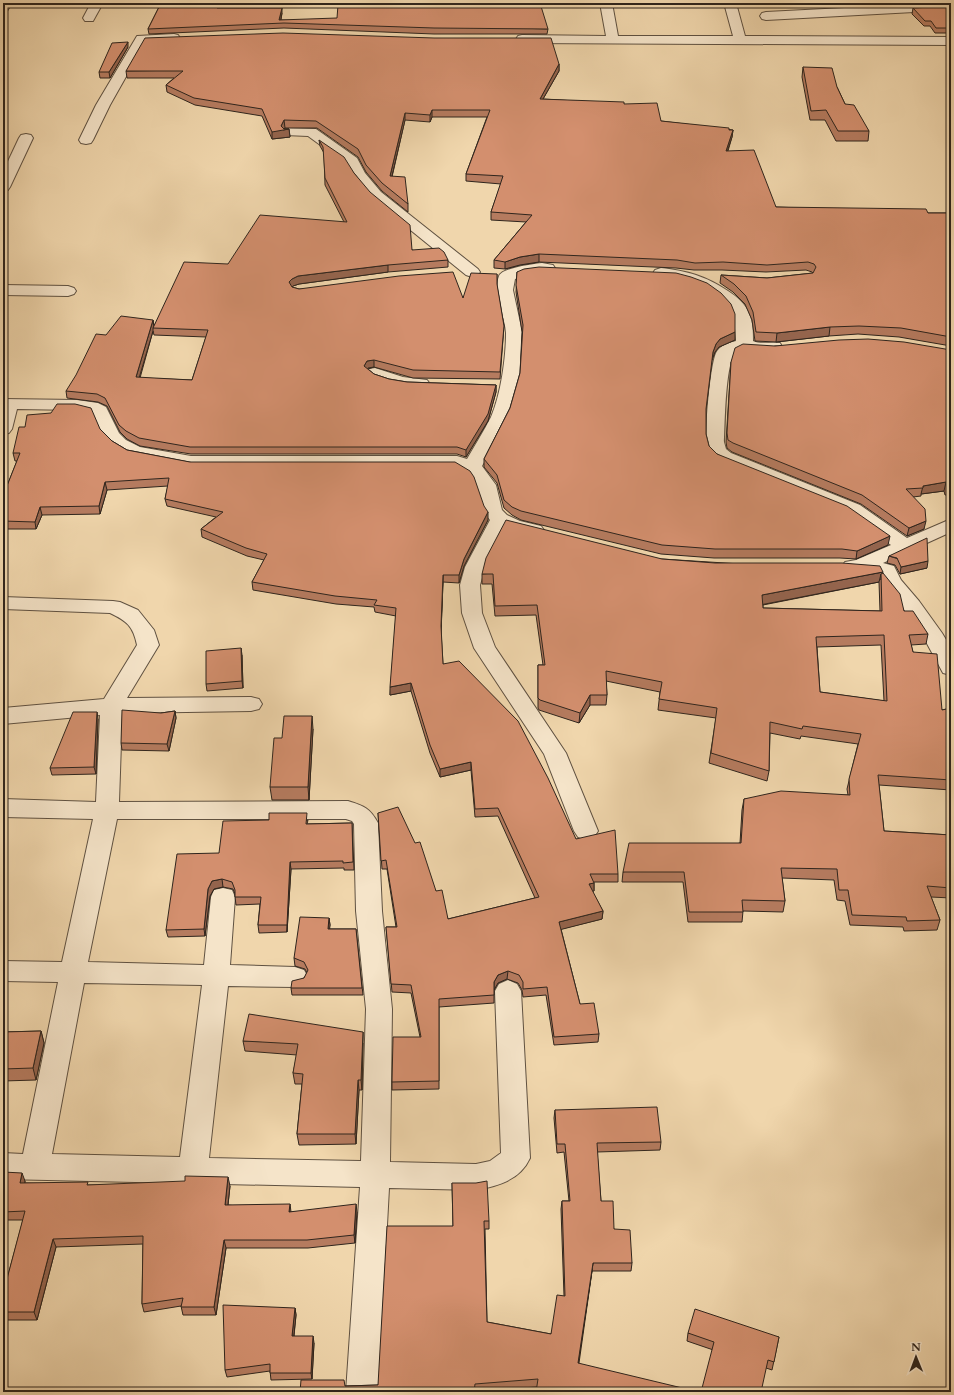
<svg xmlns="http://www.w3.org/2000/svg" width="954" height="1395" viewBox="0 0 954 1395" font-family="Cardo,serif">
  <rect width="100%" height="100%" fill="#f0d6ac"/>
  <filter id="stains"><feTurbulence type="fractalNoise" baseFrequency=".005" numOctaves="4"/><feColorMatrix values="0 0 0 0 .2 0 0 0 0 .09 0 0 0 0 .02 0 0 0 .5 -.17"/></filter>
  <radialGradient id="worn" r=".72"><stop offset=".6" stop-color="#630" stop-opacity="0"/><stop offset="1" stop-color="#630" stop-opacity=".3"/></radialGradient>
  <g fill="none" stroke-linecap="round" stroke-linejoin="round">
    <g stroke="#5f5141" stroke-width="2">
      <g id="minor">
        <polygon points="3,3 12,3 7,11 3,13"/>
        <polygon points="91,3 103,3 93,21 85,21 83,18"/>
        <polygon points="600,3 612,3 618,36 733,36 724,3 736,3 745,36 951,37 951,45 522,43 518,42 516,39 518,36 522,35 606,36"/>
        <polygon points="942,3 951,3 951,10 766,20 762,19 760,16 762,13 766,12"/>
        <polygon points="174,34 178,35 180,38 178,41 145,43 110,105 93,140 91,143 86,144 81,143 79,140 96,105 137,36"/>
        <polygon points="290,128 316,129 357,158 365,173 381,192 478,269 480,272 478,275 472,277 466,275 371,198 355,179 345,163 308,136 285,135 283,132 285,129"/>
        <polygon points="26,134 31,135 33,138 10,187 8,190 3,191 3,172 19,138 21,135"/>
        <path d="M 542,263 L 553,265 L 555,268 L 553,271 L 527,275 L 515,279 L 513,290 L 522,332 L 520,375 L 509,416 L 482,466 L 496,485 L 502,510 L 507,515 L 520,521 L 541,526 L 544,530 L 541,534 L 534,536 L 505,528 L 485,567 L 480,585 L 482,613 L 495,647 L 566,753 L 598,831 L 594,837 L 586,840 L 578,837 L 574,831 L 544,754 L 474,648 L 462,613 L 460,585 L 465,567 L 490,520 C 473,500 487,478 455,468 L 191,468 L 129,456 L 114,448 L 102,435 L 93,414 L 77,410 L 17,409 L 12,429 L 9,433 L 3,434 L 3,399 L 77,400 L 98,403 L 106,407 L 119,433 L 126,440 L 140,447 L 191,456 L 457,456 L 467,459 C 475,445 484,431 491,417 C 501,394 506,357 506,333 C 505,315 492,295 499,276 C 502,268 533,264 542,263 Z"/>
        <path d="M 661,268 C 688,271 705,276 728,291 C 737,297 745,303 749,314 C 753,322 753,332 753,341 C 762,345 771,341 780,343 L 782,347 L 780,351 C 771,353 761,355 752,353 C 747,351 743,348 737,351 C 725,358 725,426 724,442 L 726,449 L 731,453 L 860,505 L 907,538 L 951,519 L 951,532 L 883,563 L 894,566 L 901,580 L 919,601 L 942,633 L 951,648 L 951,675 L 943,673 L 925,640 L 905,611 L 884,586 L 879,575 L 845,570 L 842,566 L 845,562 L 856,560 L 891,545 L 846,513 L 717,461 C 714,457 709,455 707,449 C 704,437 710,366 716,353 C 720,345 729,343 736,341 L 734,316 L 727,305 L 694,284 L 684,281 L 655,276 L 653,273 L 655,270 Z"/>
        <polygon points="3,285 68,286 74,288 76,291 74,294 68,296 3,295"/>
        <path d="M 375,368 L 403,377 L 427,380 L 430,384 L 427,388 C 414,391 374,385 366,373 L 369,369 Z"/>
        <path d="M 3,597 L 113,601 L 120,602 L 138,610 L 154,630 L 159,645 L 127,698 L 251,697 L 259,699 L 262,704 L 259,709 L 251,711 L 122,713 L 119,802 L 348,801 C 364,806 370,808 378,823 L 382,911 L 392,1009 L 390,1162 L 476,1164 L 490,1161 L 501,1153 L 495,991 L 499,984 L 508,980 L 517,984 L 521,991 L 530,1158 C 520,1180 498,1186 476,1190 L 389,1188 L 378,1392 L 346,1392 L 360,1187 L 3,1179 L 3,1153 L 23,1154 L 58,982 L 3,981 L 3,961 L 62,962 L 93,819 L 3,817 L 3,799 L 96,802 L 100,715 L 3,724 L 3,708 L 104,699 L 137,645 C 133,626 127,621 110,613 L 3,609 ZM 117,819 L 346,819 L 352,821 L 354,824 L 356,911 L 366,1009 L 361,1161 L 209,1158 L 228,986 L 295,987 L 304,984 L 308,977 L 304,970 L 295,967 L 230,965 L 235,897 L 232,890 L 223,888 L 214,890 L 211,897 L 204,965 L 88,962 ZM 84,983 L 202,985 L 180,1157 L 52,1154 Z"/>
      </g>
    </g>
    <use href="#minor" fill="#f5e4c9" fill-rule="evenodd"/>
  </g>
  <g fill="#b57b5f" stroke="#2f251d" fill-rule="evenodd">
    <polygon points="161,3 226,3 222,8 282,13 281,20 548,29 547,34 434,34 284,28 149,34 148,29"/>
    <polygon points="903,3 924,3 903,4"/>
    <polygon points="951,6 951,33 935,33 930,26 924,26 912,14 913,8"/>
    <polygon points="128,47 110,78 100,78 99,72"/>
    <polygon points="559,64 559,71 543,99 624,104 661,121 733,130 732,137 728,151 776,207 928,213 951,213 951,346 899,337 858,334 829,336 776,342 755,341 752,320 745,304 733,292 720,283 721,275 767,278 813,273 812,272 806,270 766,272 722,270 694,270 676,268 539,262 520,265 505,269 494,268 494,260 526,222 491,220 491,212 501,184 466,181 466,174 487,117 432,117 430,122 405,120 392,177 408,204 408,212 382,191 366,172 358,157 317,128 285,128 284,129 289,129 290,137 272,139 262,116 195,105 167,92 166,85 174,78 127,78 126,71"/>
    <polygon points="803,67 837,87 845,104 869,131 868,141 836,141 825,120 810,120 802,77"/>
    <path d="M 319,140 L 354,173 L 412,250 L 448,260 L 448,267 L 388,272 L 299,284 L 293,286 L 292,287 L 299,289 L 463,298 L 497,274 L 497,286 L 504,326 L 500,379 L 413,378 L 374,367 L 368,369 L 374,374 L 389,379 L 407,382 L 496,385 L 496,392 L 488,421 L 466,457 L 457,454 L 191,454 L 140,446 L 127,439 L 120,432 L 107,406 L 98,402 L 67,398 L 66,391 L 153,320 L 154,325 L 228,264 L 344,222 L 325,185 L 324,153 L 320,146 ZM 153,331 L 154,335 L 206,337 L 192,380 L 140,378 Z"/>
    <polygon points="517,272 735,340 719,347 715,352 712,360 706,410 706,434 709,446 717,454 888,545 856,559 840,558 714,558 661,554 521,520 512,515 504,508 497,483 484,467 484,459 510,408 520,373 522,332 516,292"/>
    <polygon points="775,346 951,350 951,495 945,495 944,491 921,494 921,496 913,497 924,529 907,536 861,504 732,452 727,448 726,442 731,362"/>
    <polygon points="100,429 112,441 127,450 488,520 464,566 459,583 443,582 441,631 443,664 576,839 618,874 618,882 594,882 594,891 592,891 603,911 602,919 561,929 580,1004 599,1034 598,1042 554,1045 546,995 523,997 522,990 518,983 507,979 498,983 494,990 494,1003 439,1007 439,1089 392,1090 392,1082 420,1037 411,993 392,992 386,927 396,927 387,869 382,869 378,813 436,891 448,919 535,898 498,816 475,817 471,770 440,777 430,753 411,691 390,695 396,616 375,612 374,607 336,604 253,590 252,582 264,560 247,556 202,537 201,529 216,517 167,506 165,499 168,486 107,490 100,514 42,515 36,529 3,529 3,496 17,461 15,461 13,453"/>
    <polygon points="889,556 927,568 900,574 895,565 887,563"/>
    <path d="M 662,559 L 882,573 L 904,611 L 928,634 L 926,644 L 911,645 L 913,652 L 942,710 L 951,708 L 951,790 L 879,785 L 884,831 L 951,835 L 951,898 L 931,897 L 940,920 L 937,930 L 904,931 L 903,927 L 850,925 L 845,901 L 837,900 L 834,880 L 782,878 L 785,901 L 783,912 L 743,911 L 742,922 L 688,922 L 683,882 L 622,882 L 623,872 L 740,843 L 742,810 L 744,799 L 848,795 L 847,789 L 858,744 L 801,736 L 800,739 L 770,733 L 769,771 L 767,781 L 709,763 L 716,718 L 658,710 L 660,692 L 606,681 L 607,695 L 606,705 L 590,705 L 579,723 L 539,710 L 538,708 L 538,665 L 543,665 L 536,615 L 495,616 L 492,584 L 482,584 L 482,574 ZM 879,582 L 880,611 L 763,608 L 763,605 ZM 881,645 L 884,701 L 820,692 L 817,647 Z"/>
    <polygon points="242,655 243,688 207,691 206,684"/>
    <polygon points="175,711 176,718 169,751 122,750 121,743 161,713"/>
    <polygon points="98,719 96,774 52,775 50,768"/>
    <polygon points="313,729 309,800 272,800 270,787"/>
    <polygon points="308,820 307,824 352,823 354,870 344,870 344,868 291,869 287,932 259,933 258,925 260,904 236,905 235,897 235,894 233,889 223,887 214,889 210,896 205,936 168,937 166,930 219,853"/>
    <polygon points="329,918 330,925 329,929 356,929 363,995 292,995 291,988 304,978 307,973 305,969 295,966 294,958"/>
    <polygon points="41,1031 44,1043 36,1080 3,1081 3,1032"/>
    <polygon points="243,1041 363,1043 362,1090 359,1090 356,1144 299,1145 297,1134 302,1084 295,1084 293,1073 297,1055 245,1051"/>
    <polygon points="555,1110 661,1142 660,1150 597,1152 601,1201 614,1229 632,1263 631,1271 592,1271 579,1363 537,1387 475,1391 475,1392 300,1392 345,1386 378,1385 453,1226 452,1183 489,1221 489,1229 485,1229 487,1322 551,1334 564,1296 561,1209 562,1201 569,1201 564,1152 557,1153 554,1118"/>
    <polygon points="3,1172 25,1181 25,1183 89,1185 230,1186 228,1205 291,1212 357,1212 355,1243 308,1248 226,1248 216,1315 183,1315 181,1306 144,1312 142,1304 143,1244 56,1247 37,1320 3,1320 3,1294 23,1220 3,1220"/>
    <polygon points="295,1308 296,1315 294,1336 314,1343 312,1379 271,1380 270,1371 227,1377 225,1370"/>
    <polygon points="688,1333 779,1337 772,1370 687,1341"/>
  </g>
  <g fill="#94644d" stroke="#2f251d">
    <polygon points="221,3 226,3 218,13 217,8"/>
    <polygon points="282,8 282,13 280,23 279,20"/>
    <polygon points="128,42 128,47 110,78 109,72"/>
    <polygon points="559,64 559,71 539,106 540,99"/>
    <polygon points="432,110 432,117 430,122 430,115"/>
    <polygon points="405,113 405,120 390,184 390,176"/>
    <polygon points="284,120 285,128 283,130 289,129 290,137 272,139 272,132 281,126"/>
    <polygon points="733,130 732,137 725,158 726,151"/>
    <polygon points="539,254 539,262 520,265 505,269 505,262 520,257"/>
    <polygon points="388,265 388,272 299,284 293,286 290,289 289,282 292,279 298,276"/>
    <polygon points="153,320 154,327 153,328 153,331 137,385 136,377"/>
    <polygon points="830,327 829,336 776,342 777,333"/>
    <polygon points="735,332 735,340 719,347 715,352 712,360 713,352 716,344 720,339"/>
    <polygon points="374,360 374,367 368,368 365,373 364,366 367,361"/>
    <polygon points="496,385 496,392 488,421 466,457 466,450"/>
    <polygon points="105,482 107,490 100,514 99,506"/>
    <polygon points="946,482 944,491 921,494 923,486"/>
    <polygon points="40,507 42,515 36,529 35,522"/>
    <polygon points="488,512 488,520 464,566 459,583 459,575 464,559"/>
    <polygon points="926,521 924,529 907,536 909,528"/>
    <polygon points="890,536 888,545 856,559 857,551"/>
    <polygon points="928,561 927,568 900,574 901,567"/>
    <polygon points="883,572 881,580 881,574 879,582 760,605 762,595"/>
    <polygon points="443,575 443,582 441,634 441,626"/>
    <polygon points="241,648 242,655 243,688 242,681"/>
    <polygon points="411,683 411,691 390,695 390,687"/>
    <polygon points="590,695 590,705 579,723 580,713"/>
    <polygon points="175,711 176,718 169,751 167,744"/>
    <polygon points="97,712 98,719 96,774 94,767"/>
    <polygon points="312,716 313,729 309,800 308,787"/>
    <polygon points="471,762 471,770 440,777 440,769"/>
    <polygon points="290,862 291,869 287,932 287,925"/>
    <polygon points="222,879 223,887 214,889 210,896 205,936 204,929 208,889 212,881"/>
    <polygon points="594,883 594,891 588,892 589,884"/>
    <polygon points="603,911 602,919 559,930 559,922"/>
    <polygon points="329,918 330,925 329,936 328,929"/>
    <polygon points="508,971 507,979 498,983 494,990 494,982 498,975"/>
    <polygon points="41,1031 44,1043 36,1080 33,1068"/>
    <polygon points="363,1032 363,1043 362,1090 361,1080"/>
    <polygon points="358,1080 359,1090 356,1144 355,1134"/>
    <polygon points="22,1173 25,1181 23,1191 20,1183"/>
    <polygon points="228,1177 230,1186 227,1213 225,1205"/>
    <polygon points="290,1204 291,1212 289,1212"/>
    <polygon points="356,1204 357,1212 355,1243 354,1235"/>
    <polygon points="53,1239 56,1247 37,1320 34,1312"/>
    <polygon points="224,1240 226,1248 216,1315 214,1307"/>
    <polygon points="593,1263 592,1271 577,1371 578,1363"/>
    <polygon points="295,1308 296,1315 293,1343 292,1336"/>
    <polygon points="313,1336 314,1343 312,1379 311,1373"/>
  </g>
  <g fill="#d38f6e" stroke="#2f251d" fill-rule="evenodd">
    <polygon points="161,3 221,3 217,8 282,8 279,20 337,18 338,5 368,4 368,3 540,3 548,29 434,28 284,23 148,29"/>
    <polygon points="951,6 951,28 936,28 931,21 925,21 913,8"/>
    <polygon points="283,33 434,38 551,38 559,64 540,99 624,102 624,104 657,103 661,121 729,128 729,130 733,130 726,151 754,150 776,207 926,209 928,213 951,213 951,337 901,328 859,326 830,327 777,333 756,332 753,312 746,296 734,284 721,275 767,278 813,273 816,267 814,264 808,262 767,265 723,262 695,263 677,260 539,254 520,257 505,262 494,260 532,215 491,212 503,176 466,174 490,110 432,110 430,115 405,113 390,176 405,177 408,204 382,183 366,165 358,149 316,121 284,120 281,126 284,129 289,129 272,132 262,109 194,98 166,85 183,71 126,71 145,38"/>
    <polygon points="128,42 109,72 99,72 112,43"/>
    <polygon points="803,67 832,68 837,87 845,104 854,105 869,131 838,131 826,110 811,111"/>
    <polygon points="319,140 344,157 354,173 370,192 410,225 412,250 439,248 444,252 448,260 388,265 298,276 292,279 289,282 292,287 299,289 399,276 453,272 463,298 471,273 497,274 497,284 504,326 500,372 413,370 374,360 367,361 364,366 374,374 389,379 407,382 496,385 488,414 466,450 457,447 190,447 139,438 126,431 119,425 105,398 97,394 66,391 76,375 96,334 106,335 121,316 153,320 136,377 192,380 208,330 153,328 184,262 228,264 260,215 347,222 325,178 323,147"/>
    <polygon points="539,267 676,273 691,277 707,283 721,293 731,304 735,314 735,332 720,339 716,344 713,352 706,409 706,434 709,446 717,454 847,506 890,536 857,551 842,549 715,549 662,545 521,511 512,507 504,500 497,475 484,459 510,408 520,373 523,325 516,285 517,272 524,269"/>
    <polygon points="868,339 904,342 951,350 951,486 947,487 946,482 923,486 923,488 906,489 925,509 926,521 909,528 862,495 733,443 728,440 727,433 731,362 735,348 743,344 775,346 839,340"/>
    <polygon points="57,404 75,404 91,408 100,429 112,441 127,450 190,462 455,462 470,471 474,477 484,506 488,512 464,559 459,575 443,575 441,626 443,664 459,661 518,721 548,778 576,839 615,830 618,874 590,874 594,883 589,884 603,911 559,922 580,1004 594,1003 599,1034 554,1037 547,987 523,989 523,982 519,975 508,971 498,975 494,982 494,995 439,999 439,1081 392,1082 393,1037 421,1037 411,985 391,984 386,927 397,927 386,860 381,861 378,813 398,807 415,843 420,842 436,891 442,890 448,919 539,897 498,808 475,809 471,762 440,769 430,745 411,683 390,687 396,608 374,605 377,600 335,596 252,582 267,554 246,548 201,529 223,512 165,499 169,478 105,482 99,506 40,507 35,522 3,521 3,496 20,453 13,453 19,427 25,427 27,415 51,413"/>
    <path d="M 506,520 L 662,559 L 715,563 L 842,563 L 880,566 L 883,572 L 762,595 L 763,608 L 882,611 L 881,574 L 883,573 L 900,594 L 904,611 L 913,611 L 928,634 L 909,635 L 913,652 L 937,654 L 942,710 L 951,708 L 951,780 L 878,775 L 884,831 L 951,835 L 951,888 L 927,886 L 940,920 L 907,921 L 906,917 L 852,915 L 848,890 L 839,890 L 837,869 L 781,868 L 785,901 L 742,900 L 743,912 L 689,912 L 684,872 L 623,872 L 629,843 L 741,843 L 744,799 L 781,791 L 850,795 L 849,779 L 861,734 L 803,726 L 802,729 L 770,722 L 769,771 L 711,753 L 717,708 L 659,699 L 662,682 L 606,671 L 607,695 L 590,695 L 580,713 L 540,700 L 538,698 L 538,665 L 545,665 L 537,605 L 495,606 L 493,574 L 482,574 L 486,558 ZM 884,635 L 887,701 L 820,692 L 816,637 Z"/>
    <polygon points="927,538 928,561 901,567 897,558 889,556"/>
    <polygon points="241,648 242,681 206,684 206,651"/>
    <polygon points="122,710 161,713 175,711 167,744 121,743"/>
    <polygon points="73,712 97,712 94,767 50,768"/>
    <polygon points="284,716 312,716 308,787 270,787 274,738 282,738"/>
    <polygon points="269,813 307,813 306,824 352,823 353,862 343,863 343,861 290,862 287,925 258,925 261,897 235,897 235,890 232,882 222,879 212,881 208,889 204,929 166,930 177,854 219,853 223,821 269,820"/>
    <polygon points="300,917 329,918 328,929 356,929 362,988 291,988 292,981 304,978 308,970 304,962 294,958"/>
    <polygon points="249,1014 363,1032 361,1080 358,1080 355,1134 297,1134 303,1074 293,1073 298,1044 243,1041"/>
    <polygon points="41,1031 33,1068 3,1069 3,1032"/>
    <polygon points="657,1107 661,1142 597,1143 601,1201 613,1201 614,1229 630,1230 632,1263 593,1263 578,1363 699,1392 536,1392 538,1379 475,1384 474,1392 300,1392 301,1380 344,1380 345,1386 378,1385 387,1226 453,1226 452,1183 476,1183 487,1181 489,1221 484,1221 487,1322 551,1334 557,1295 565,1296 562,1201 570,1201 565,1144 557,1144 555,1110"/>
    <polygon points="3,1172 22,1173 20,1183 88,1182 87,1185 185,1181 185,1176 228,1177 225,1205 290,1204 289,1212 356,1204 354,1235 307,1240 224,1240 214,1307 181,1307 183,1298 142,1304 143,1236 53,1239 34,1312 3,1312 3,1294 25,1211 3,1212"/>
    <polygon points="223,1305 295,1308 292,1336 313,1336 311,1373 270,1373 270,1364 225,1370"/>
    <polygon points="695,1309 779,1337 774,1362 768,1360 761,1392 701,1392 714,1342 688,1333"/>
  </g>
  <rect width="954" height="1395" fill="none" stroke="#f0d6ac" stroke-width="16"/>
  <rect x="4" y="4" width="946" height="1387" fill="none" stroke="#2f251d" stroke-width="2"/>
  <rect x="8" y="8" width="938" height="1379" fill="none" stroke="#2f251d"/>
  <g transform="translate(916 1357) rotate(359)" stroke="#f5e4c9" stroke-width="3" paint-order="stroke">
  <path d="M0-3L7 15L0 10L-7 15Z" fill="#2f251d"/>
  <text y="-6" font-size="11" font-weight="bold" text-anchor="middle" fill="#2f251d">N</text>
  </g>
  <rect width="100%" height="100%" filter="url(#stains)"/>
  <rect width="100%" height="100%" fill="url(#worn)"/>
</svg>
